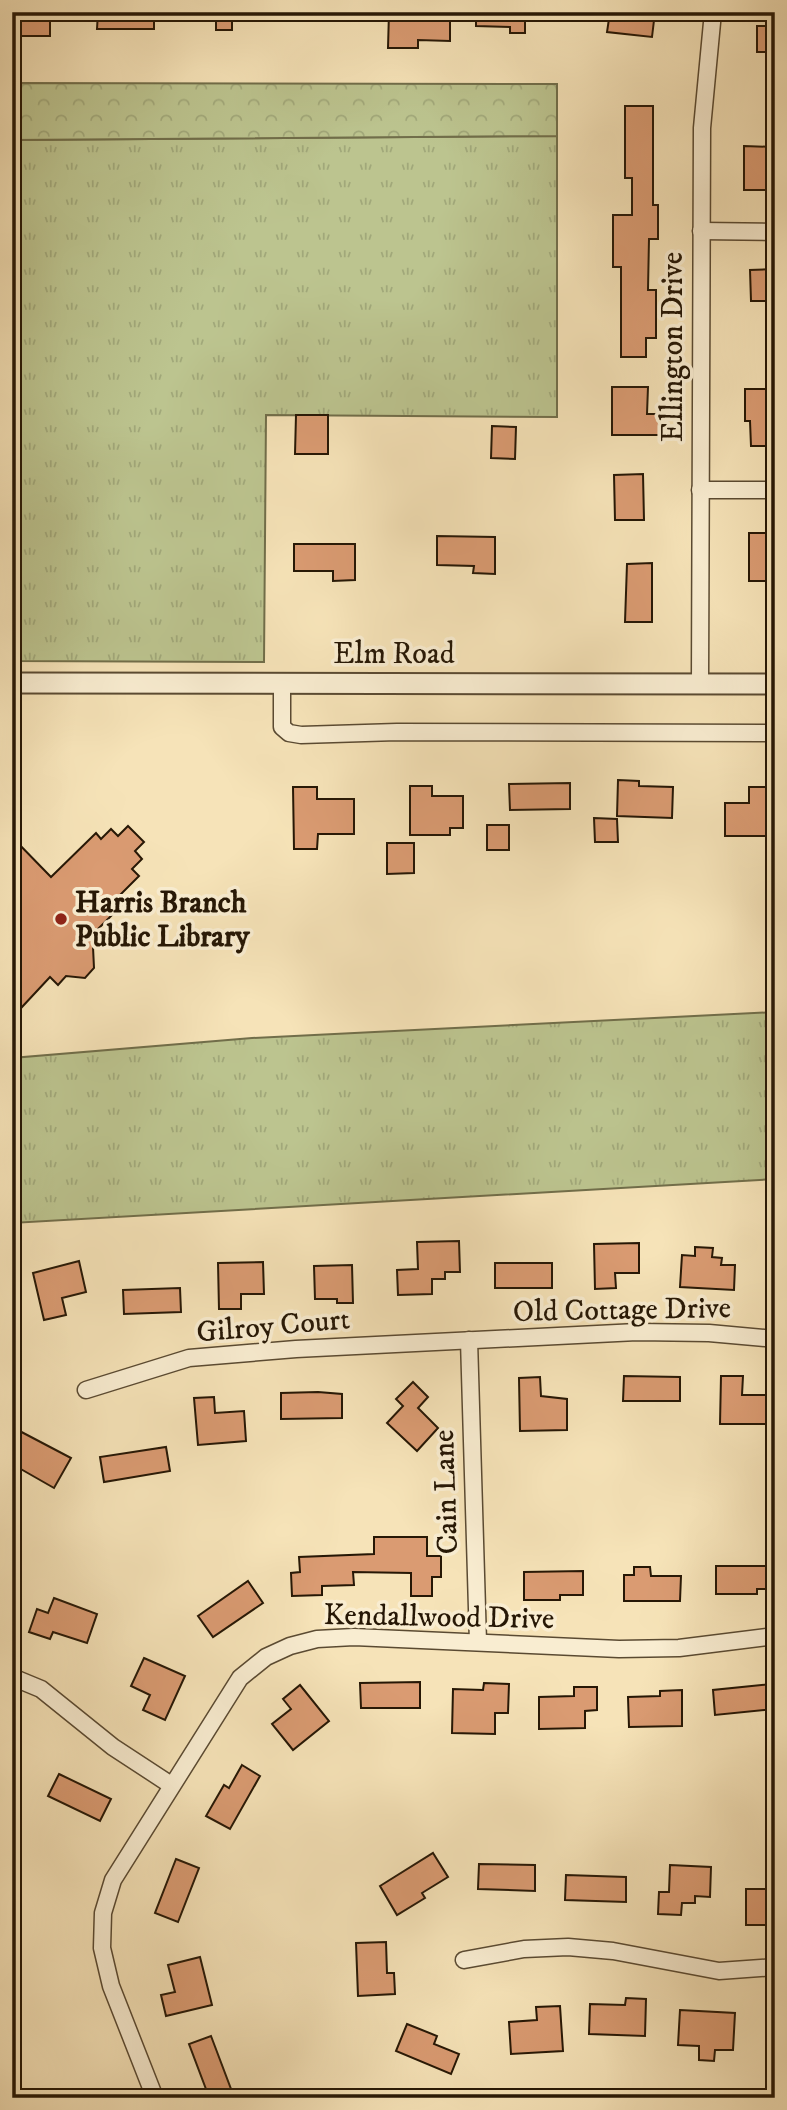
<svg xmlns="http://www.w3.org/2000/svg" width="787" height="2110" viewBox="0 0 787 2110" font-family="'IM FELL DW Pica',serif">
  <defs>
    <pattern id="grass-tufts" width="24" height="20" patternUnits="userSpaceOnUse" patternTransform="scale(1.75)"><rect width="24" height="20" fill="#bcc48f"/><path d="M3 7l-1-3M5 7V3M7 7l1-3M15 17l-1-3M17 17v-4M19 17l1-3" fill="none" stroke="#a1a87a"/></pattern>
    <pattern id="forest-crowns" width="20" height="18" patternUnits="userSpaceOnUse" patternTransform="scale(1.75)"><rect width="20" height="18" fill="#bcc48f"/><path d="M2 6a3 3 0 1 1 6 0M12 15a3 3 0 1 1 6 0" fill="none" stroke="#a1a87a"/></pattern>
  </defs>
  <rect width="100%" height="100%" fill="#f6e3b8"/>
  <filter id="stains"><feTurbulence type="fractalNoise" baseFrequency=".00286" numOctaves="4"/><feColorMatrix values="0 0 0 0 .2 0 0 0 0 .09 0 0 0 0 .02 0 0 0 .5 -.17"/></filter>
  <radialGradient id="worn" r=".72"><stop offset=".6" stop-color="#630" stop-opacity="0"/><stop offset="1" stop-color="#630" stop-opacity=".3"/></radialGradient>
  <g fill="url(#grass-tufts)" stroke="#716e4a" stroke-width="2">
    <polygon points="557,136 557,417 266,415 264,662 12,661 12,140"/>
    <polygon points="775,1012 775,1179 12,1223 12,1058 252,1038"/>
  </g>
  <polygon fill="url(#forest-crowns)" stroke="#716e4a" stroke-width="2" points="12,83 557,84 557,136 12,140"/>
  <g fill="#da9b72" stroke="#261705" stroke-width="2">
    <rect x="12" y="12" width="38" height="24"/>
    <polygon points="98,12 154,12 154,29 97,29"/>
    <rect x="216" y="12" width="16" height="18"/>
    <polygon points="389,12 450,12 450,41 418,40 418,48 388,48"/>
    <polygon points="476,12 525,12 525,33 510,33 510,27 476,26"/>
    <polygon points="610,12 655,12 652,37 607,32"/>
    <rect x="757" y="26" width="18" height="26"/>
    <polygon points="625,106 653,106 653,205 658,205 658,239 649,239 648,290 656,290 656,338 646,338 646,357 621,357 621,267 613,267 613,215 632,215 632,178 625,178"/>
    <polygon points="744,146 775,147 775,190 744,190"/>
    <polygon points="775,269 775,301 751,301 750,270"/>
    <polygon points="612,387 648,387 647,414 661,414 661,435 612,435"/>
    <polygon points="745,389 775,389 775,446 751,446 750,421 745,421"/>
    <polygon points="296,415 328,415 328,454 295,454"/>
    <polygon points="492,426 516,427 515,459 491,458"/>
    <polygon points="643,474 644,520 615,520 614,475"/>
    <rect x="749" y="533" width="26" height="48"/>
    <polygon points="437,536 495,537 495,574 473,573 474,566 437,565"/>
    <polygon points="294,544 355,544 355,580 333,581 333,571 294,571"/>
    <polygon points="652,563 652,622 625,622 627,564"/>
    <polygon points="618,780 639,781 639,786 673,787 672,818 617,816"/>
    <polygon points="570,783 570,809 510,810 509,784"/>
    <polygon points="410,786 432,786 432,796 463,796 463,828 450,828 450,835 410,835"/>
    <polygon points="293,787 317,787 317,799 354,799 354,834 318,834 317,849 294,849"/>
    <polygon points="749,787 771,787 771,836 725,836 725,803 749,803"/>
    <polygon points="594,818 617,819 618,842 595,842"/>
    <rect x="487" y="825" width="22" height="25"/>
    <polygon points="128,826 144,842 135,851 142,859 132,869 139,876 118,897 124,903 93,934 100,940 93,947 94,968 85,978 66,976 58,985 50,977 22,1007 12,998 12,837 51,877 96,833 101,839 111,829 118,836"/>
    <polygon points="387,843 414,843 414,873 387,874"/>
    <polygon points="459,1241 460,1272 445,1272 445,1279 432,1279 432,1294 398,1295 397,1270 418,1269 417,1242"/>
    <polygon points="639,1243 639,1273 615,1273 616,1288 595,1289 594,1244"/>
    <polygon points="695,1247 713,1248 712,1257 722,1258 721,1265 735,1265 734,1290 680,1287 682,1255 695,1256"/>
    <polygon points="79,1261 86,1292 62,1298 66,1315 44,1320 33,1273"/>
    <polygon points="263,1262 264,1294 241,1294 241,1309 219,1309 218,1263"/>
    <rect x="495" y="1263" width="57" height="25"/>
    <polygon points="352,1265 353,1303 337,1303 337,1299 315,1299 314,1266"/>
    <polygon points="180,1288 181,1312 124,1314 123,1290"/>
    <polygon points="624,1376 680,1377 680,1401 623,1401"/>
    <polygon points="721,1376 743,1376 742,1395 769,1395 768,1424 720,1424"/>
    <polygon points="540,1377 541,1396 567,1399 567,1430 520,1431 519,1378"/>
    <polygon points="413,1382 428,1397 418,1408 438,1428 417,1451 387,1423 403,1406 396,1399"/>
    <polygon points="318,1392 342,1394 342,1418 281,1419 281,1393"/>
    <polygon points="214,1397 215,1413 244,1411 246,1441 198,1445 194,1398"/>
    <polygon points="12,1427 71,1458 54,1488 12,1464"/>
    <polygon points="166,1447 170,1471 104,1482 100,1457"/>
    <polygon points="374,1537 427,1537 427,1556 441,1556 441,1577 432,1577 432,1596 411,1596 411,1573 353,1572 354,1585 322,1586 322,1595 292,1596 291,1573 300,1572 299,1557 374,1554"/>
    <polygon points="716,1566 775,1566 775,1589 757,1589 757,1594 716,1594"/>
    <polygon points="634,1567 650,1567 651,1576 681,1576 680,1601 624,1601 624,1575 634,1575"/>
    <polygon points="583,1571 583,1595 560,1595 560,1600 524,1600 524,1572"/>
    <polygon points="248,1581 263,1603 213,1637 198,1616"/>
    <polygon points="54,1598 97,1614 87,1643 53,1632 50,1639 29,1632 37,1609 48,1613"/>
    <polygon points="144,1658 185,1676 165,1720 143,1710 150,1695 131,1686"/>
    <polygon points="420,1682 420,1708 361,1708 360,1683"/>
    <polygon points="484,1683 509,1684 508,1713 495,1713 495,1734 452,1733 453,1689 483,1690"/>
    <polygon points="771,1684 773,1709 715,1715 713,1690"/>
    <polygon points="300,1685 329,1721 293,1750 272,1724 291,1709 283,1699"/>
    <polygon points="574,1687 597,1687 597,1710 585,1711 585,1728 539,1729 539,1697 574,1696"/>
    <polygon points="682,1690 682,1726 629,1727 628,1697 660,1696 660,1691"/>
    <polygon points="242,1765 260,1776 230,1829 206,1816 224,1785 229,1788"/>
    <polygon points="59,1774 111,1799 100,1821 48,1796"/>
    <polygon points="433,1853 448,1877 422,1893 425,1898 397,1915 380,1886"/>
    <polygon points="176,1859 199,1868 178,1922 155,1913"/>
    <polygon points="479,1864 535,1865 535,1891 478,1889"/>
    <polygon points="670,1865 711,1867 710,1897 695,1896 695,1903 682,1903 681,1915 658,1914 659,1892 669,1892"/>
    <polygon points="566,1875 626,1877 626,1902 565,1900"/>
    <polygon points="746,1889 775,1889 775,1919 768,1919 768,1925 746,1925"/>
    <polygon points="386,1942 387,1973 394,1973 395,1994 358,1996 356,1943"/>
    <polygon points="200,1957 212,2005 166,2016 161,1995 175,1992 168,1965"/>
    <polygon points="626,1998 646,1999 645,2036 589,2034 590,2004 625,2005"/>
    <polygon points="560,2006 563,2051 511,2054 509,2022 537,2020 536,2007"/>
    <polygon points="680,2010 735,2013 733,2050 715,2050 714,2061 699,2060 699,2046 678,2045"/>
    <polygon points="407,2024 437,2036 434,2044 459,2054 451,2074 396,2051"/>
    <polygon points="211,2036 231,2089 209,2097 189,2044"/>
  </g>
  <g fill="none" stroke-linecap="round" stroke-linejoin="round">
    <g stroke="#5a4a32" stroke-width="19">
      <g id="minor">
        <polyline points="701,231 775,232"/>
        <polyline points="700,490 775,490"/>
        <polyline points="282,682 282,727 289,733 301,735 397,732 775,733"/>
        <polyline points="700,683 702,128 713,12"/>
        <polyline points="469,1340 478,1642"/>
        <polyline points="86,1390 189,1358 296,1349 637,1332 709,1333 775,1339"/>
        <polyline points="12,1677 41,1689 113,1747 171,1785"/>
        <polyline points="464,1960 524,1949 568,1947 613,1951 719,1971 775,1967"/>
        <polyline points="155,2098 111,1986 102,1948 103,1913 113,1880 240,1678 266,1657 290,1646 317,1639 354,1637 619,1649 679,1648 775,1636"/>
      </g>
    </g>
    <g stroke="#5a4a32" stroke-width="23">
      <polyline id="tertiary" points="12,683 775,684"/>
    </g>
    <use href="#minor" stroke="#f9edd1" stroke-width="16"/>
    <use href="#tertiary" stroke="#f9edd1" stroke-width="19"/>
  </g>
  <circle fill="#8f2418" stroke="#f9edd1" stroke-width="2.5" cx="61" cy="919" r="7"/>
  <g text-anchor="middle" stroke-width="7" stroke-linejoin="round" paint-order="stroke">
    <g font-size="30" fill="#261705" stroke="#f9edd1">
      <text transform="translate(672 347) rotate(-90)" y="10">Ellington Drive</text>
      <text x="394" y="663">Elm Road</text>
      <text transform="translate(622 1309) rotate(-1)" y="10">Old Cottage Drive</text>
      <text transform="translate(273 1325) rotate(-5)" y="10">Gilroy Court</text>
      <text transform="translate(445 1492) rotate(-92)" y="10">Cain Lane</text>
      <text transform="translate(439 1616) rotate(1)" y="10">Kendallwood Drive</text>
    </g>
    <g font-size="30" font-weight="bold" fill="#261705" stroke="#f9edd1" text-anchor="start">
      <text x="75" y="912">Harris Branch<tspan x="75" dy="34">Public Library</tspan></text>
    </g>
  </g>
  <rect width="787" height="2110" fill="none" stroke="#f6e3b8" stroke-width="42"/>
  <rect x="14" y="14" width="759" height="2082" fill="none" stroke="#261705" stroke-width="3.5"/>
  <rect x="21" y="21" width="745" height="2068" fill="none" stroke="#261705" stroke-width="2"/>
  <rect width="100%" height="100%" filter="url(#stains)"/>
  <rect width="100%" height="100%" fill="url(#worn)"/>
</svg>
